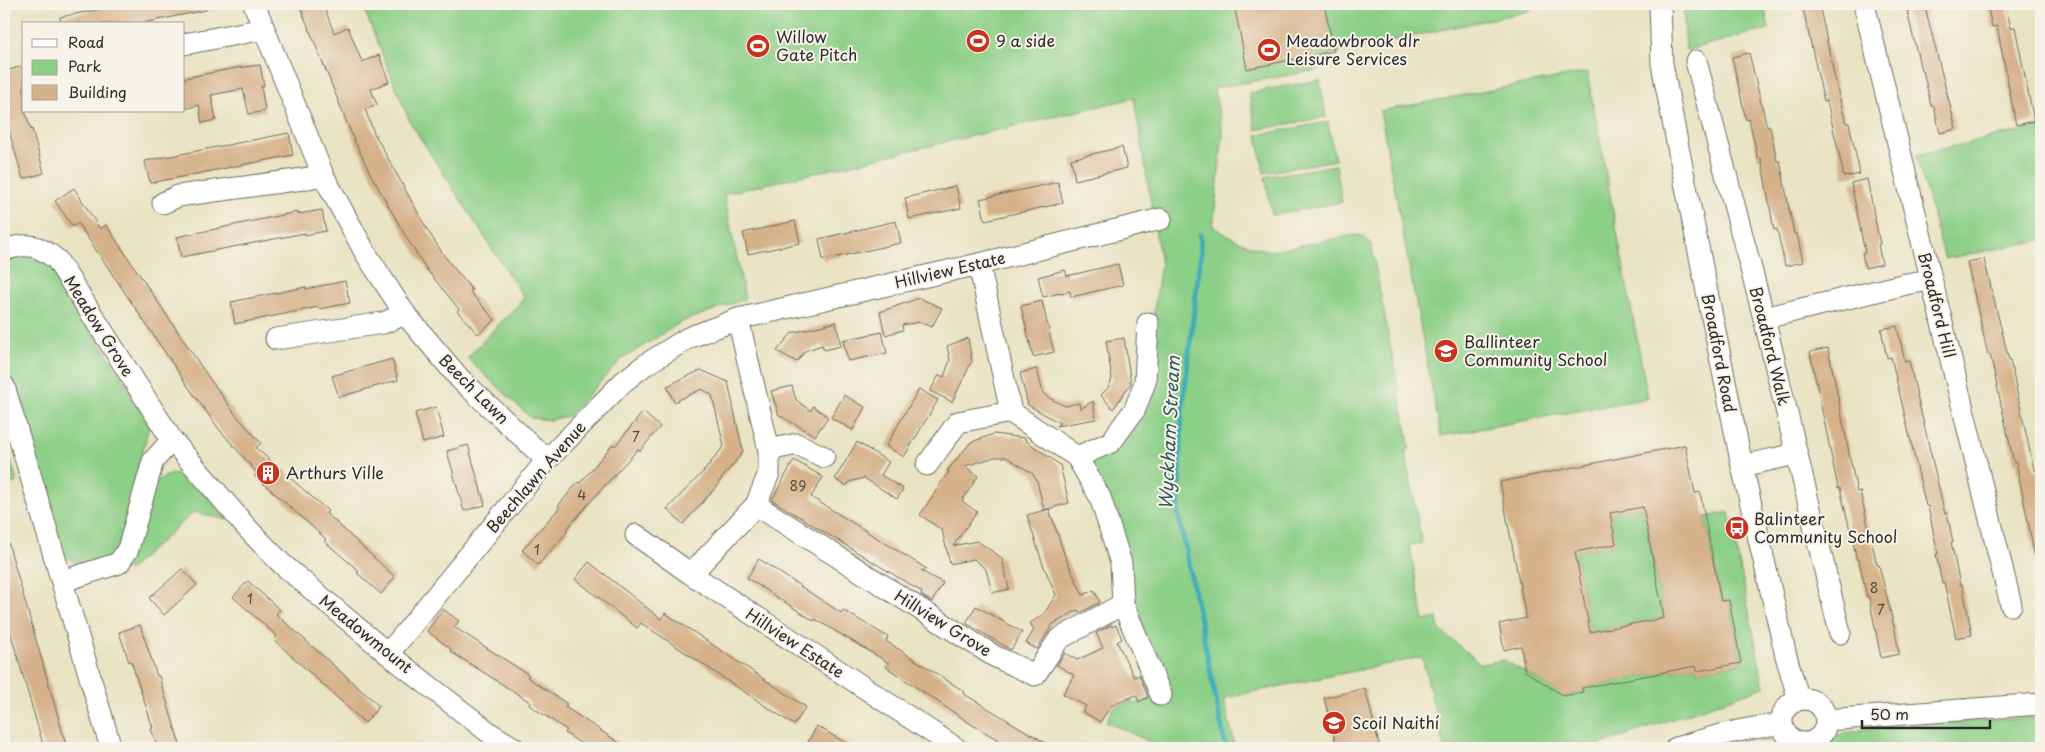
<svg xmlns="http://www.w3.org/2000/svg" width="2045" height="752" viewBox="0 0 2045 752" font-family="'Playpen Sans',sans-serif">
  <rect width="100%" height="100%" fill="#f7f3e8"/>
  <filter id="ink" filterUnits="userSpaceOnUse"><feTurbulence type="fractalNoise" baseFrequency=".02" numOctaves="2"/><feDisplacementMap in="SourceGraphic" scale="10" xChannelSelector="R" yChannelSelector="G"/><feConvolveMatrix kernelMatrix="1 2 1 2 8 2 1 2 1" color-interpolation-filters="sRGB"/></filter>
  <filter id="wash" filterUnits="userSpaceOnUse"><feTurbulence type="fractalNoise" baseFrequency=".0096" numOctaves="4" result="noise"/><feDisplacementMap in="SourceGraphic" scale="20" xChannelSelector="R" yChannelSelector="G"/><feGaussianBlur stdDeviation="1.12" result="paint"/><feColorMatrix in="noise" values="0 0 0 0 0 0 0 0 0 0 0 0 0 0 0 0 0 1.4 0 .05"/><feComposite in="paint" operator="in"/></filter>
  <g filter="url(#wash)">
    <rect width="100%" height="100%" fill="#e9e3c3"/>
    <g fill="#8ccf87" stroke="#5c7d59">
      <path d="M 362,4 L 1531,4 L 1533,10 L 1331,54 L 1318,70 L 1214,88 L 1223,134 L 1213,227 C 1233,238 1249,248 1272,251 L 1353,235 L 1364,236 L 1371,244 L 1409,444 L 1409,449 L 1405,451 L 1422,543 L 1409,545 L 1424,621 L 1437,618 L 1439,629 L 1481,664 L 1504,660 L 1566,696 L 1583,692 L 1582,688 L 1696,666 L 1697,671 L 1741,663 L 1729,600 L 1721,601 L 1705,517 L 1729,512 L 1764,687 L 1590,748 L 1444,748 L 1422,657 L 1224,698 L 1235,748 L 1155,748 L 1144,739 L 1106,722 L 1113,708 L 1132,701 L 1136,704 L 1157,697 L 1082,459 L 1139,411 L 1161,264 L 1134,98 L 724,194 L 745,299 L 681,322 L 621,360 L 568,416 L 550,420 L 531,418 L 467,358 L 524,298 L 410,122 Z"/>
      <polygon points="1683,4 1764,4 1769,29 1686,50"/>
      <polygon points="1587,72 1648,398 1441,436 1380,111"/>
      <polygon points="1320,80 1326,117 1256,130 1249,93"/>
      <polygon points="1328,122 1335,160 1264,173 1257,135"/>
      <polygon points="2041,126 2041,240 1945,259 1916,155"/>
      <polygon points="1336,165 1342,202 1272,215 1265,177"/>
      <polygon points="33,253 48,260 150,422 119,548 109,560 79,566 63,554 4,362 4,262"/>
      <polygon points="4,437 17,482 4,486"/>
      <path d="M 172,474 C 199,480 209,500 227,520 L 194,512 L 128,571 L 126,567 L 151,490 L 159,479 Z"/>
      <polygon points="1643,507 1664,618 1590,632 1575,552 1615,544 1610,513"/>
      <polygon points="2041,717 2041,748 1820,748 1838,735 1879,726"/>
    </g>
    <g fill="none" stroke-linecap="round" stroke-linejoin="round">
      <polyline stroke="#3bacb7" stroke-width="5" points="1200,235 1201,251 1182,412 1178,512 1226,748"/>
    </g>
    <g id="blocks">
      <g fill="#d6b28b" fill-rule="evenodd">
        <polygon points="128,4 206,4 206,10 138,24 61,24 60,17"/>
        <polygon points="299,4 323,4 334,33 348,27 362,62 379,55 389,82 371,89 377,105 365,109 374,133 428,231 445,257 472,290 470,292 495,320 478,334 457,311 459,309 427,270 406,237 371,175 354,140"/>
        <polygon points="1234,4 1324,4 1334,51 1247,69"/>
        <polygon points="1802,4 1819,4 1837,88 1846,123 1849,123 1860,174 1844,177 1827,101 1824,102"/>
        <polygon points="1987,4 2005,4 2011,28 2015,27 2034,121 2016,125 1997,26 1992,27"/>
        <polygon points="1925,7 1956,129 1940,133 1934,106 1931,106 1923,70 1921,70 1907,11"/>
        <polygon points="1749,53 1767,127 1770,127 1777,161 1780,161 1794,234 1797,234 1803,262 1785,266 1777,229 1774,230 1761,158 1758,159 1749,119 1746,120 1732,57"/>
        <polygon points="260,65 264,86 261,86 265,111 249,114 243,89 211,95 216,120 202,123 199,105 184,109 184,78 236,68"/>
        <polygon points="24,66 24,111 25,111 31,130 32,129 44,173 23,179 4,114 4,71"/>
        <polygon points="289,133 293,155 150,183 145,161"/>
        <polygon points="1122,147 1127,168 1075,180 1071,159"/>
        <polygon points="1867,179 1880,244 1878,245 1882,264 1865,268 1862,253 1865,253 1851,183"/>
        <polygon points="1058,182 1063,203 985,220 980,199"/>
        <polygon points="956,186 961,208 909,219 905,198"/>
        <polygon points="74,188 100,229 106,225 207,375 236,415 261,443 256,448 328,511 326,513 395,577 381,594 357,573 359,571 324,541 326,539 255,476 257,473 219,429 189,388 78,223 73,227 55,201"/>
        <polygon points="322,210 326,231 305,235 305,233 181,257 177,237 297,212 298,214"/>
        <polygon points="795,221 800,243 748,254 743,233"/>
        <polygon points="896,221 901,243 823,260 819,239"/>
        <polygon points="1984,259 2009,360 2010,360 2034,470 2037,470 2041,489 2041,556 2035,557 2016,462 2014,463 1990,354 1988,355 1967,262"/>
        <polygon points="1118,264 1123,285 1071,297 1070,291 1043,297 1038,277 1065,270 1067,276"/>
        <polygon points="345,281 350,303 319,309 318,307 235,324 231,302 306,287 306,289"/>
        <polygon points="919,298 942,308 932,327 919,322 902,325 903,330 885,335 880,312"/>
        <polygon points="1042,301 1054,352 1033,357 1021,306"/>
        <polygon points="836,322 841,346 824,350 822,345 805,351 797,362 777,351 792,333"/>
        <polygon points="1897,326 1905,362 1909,361 1945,514 1947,513 1953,542 1951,542 1960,585 1962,584 1972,635 1956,638 1944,582 1942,583 1936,554 1938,554 1928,506 1926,506 1891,357 1887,358 1881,329"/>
        <polygon points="882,332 887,353 848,361 843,340"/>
        <polygon points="968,338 972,361 952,402 930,391 939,375 944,377 950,360 947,346"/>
        <polygon points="1124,338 1131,383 1113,409 1101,395 1108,388 1112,379 1106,341"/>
        <polygon points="1828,348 1857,492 1860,491 1877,565 1879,565 1895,630 1899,654 1881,658 1869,597 1867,597 1859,560 1857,560 1840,488 1838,488 1810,352"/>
        <polygon points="392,359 398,380 339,397 332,376"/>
        <polygon points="1037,369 1043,393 1049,398 1065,406 1079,403 1080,409 1093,401 1096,419 1056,426 1060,423 1028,405 1020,373"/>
        <polygon points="701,370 728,382 743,452 718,483 719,484 683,524 667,509 704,471 724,446 712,395 702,389 674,402 667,386"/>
        <polygon points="792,386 796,400 811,411 813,406 828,417 815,436 779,415 771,391"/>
        <polygon points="919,389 938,400 904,457 886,446"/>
        <polygon points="844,395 865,407 853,430 831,418"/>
        <polygon points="436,407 444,437 423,443 415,413"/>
        <polygon points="643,412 660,427 640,451 638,449 599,492 566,530 568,531 538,565 522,550 560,507 558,506 578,482 580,483 613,444 615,446"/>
        <polygon points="994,434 1025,438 1025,440 1060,465 1069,503 1044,510 1037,481 1032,473 1006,457 995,457 965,466 978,476 962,501 977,512 953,546 977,541 1002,558 1009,589 992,593 986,569 974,559 950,564 942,530 920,515 949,471 947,471 971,442"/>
        <polygon points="857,442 889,462 881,475 903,489 897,499 864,478 849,482 846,486 835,479"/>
        <polygon points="468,445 485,505 464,511 447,451"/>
        <path d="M 1685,445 L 1695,493 L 1700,492 L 1721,601 L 1729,600 L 1741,663 L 1697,671 L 1696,666 L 1582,688 L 1583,692 L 1564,696 L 1525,671 L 1521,646 L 1504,650 L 1499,624 L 1526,618 L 1500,482 ZM 1643,507 L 1664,618 L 1590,632 L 1575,552 L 1616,544 L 1610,513 Z"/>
        <polygon points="794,460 823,477 811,497 927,569 921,571 943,583 932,602 921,595 922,592 772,500"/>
        <polygon points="1049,509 1066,559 1083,595 1094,590 1100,602 1080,613 1078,610 1053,624 1037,649 1026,643 1034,630 1030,623 1043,615 1056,595 1042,562 1027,515"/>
        <polygon points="4,542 8,542 67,748 44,748 4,610"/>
        <polygon points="759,559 841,613 843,610 888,637 886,641 965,692 964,694 1054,748 1012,748 971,724 886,667 889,663 815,619 814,621 747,578"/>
        <polygon points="589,562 661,619 665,613 806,707 794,725 641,623 637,628 575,579"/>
        <polygon points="182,569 197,585 164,615 149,598"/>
        <polygon points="248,581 280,610 276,614 379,706 365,723 274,640 277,636 233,597"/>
        <polygon points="976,606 1022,632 1011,650 966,623"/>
        <polygon points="443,609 459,621 454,627 529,675 527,677 567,704 565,707 627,748 588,748 565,733 567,730 529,705 530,702 450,651 451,649 427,631"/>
        <polygon points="140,625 157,676 159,676 181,748 158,748 151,729 153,728 131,661 129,662 119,632"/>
        <polygon points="1111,625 1112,627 1116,625 1122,639 1117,642 1134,677 1139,675 1148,697 1139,702 1136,695 1111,706 1100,722 1083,712 1086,706 1063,694 1074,675 1057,665 1065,653 1077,660 1103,648 1096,633"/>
        <polygon points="1365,688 1380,748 1337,748 1324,698"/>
        <polygon points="817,726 854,748 805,748"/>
      </g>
    </g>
  </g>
  <g filter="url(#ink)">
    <use href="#blocks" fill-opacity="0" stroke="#6e6b60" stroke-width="1"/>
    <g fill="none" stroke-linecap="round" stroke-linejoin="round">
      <g stroke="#6e6b60" stroke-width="23">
        <g id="minor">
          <polyline points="254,4 323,175 366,254 405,314 460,379 547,460"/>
          <polyline points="1660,4 1662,64 1677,142 1742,466 1786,656 1799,700"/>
          <polyline points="1864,4 2011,605"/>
          <polyline points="184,44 264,29"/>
          <polyline points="1696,61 1764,318 1840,633"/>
          <polyline points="163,203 178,196 303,179 323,175"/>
          <path d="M 4,250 C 27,242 39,245 57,260 L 172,440 L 247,528 L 282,564 L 388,654 L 491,734 L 514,748"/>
          <polyline points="979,264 1011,412 1077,457 1100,497 1121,563 1123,604 1161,695"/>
          <polyline points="1764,318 1906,284 1931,280"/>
          <polyline points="276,339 383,323 405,314"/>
          <polyline points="4,386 111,748"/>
          <polyline points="769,450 797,444 824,457"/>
          <polyline points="1077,457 1111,442 1135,409 1145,382 1148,323"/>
          <polyline points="927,465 958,422 1011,412"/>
          <polyline points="1742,466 1796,454"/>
          <polyline points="756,505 994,656 1035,675 1059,639 1123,604"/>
          <polyline points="636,535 691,574 956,748"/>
          <polyline points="691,574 756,505 769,473 769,450 738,319"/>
          <polyline points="63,581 119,563 128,549 153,461 172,440"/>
          <polyline points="388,654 547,460 623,382 645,365 688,338 738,319 979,264 1161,219"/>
          <circle cx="1804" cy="721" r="22"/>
          <polyline points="1826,720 2041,704"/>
          <path d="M 1676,748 C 1711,737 1745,727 1782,725"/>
        </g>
      </g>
      <use href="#minor" stroke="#fff" stroke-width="21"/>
    </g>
  </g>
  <defs>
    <g id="stadium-disc" transform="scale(1.25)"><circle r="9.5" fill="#c8321e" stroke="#f7f3e8"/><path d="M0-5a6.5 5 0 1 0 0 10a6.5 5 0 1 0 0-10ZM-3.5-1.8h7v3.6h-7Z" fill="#fff"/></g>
    <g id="school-disc" transform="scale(1.25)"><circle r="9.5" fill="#c8321e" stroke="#f7f3e8"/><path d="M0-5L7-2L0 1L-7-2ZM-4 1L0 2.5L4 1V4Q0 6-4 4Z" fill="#fff"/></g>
    <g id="building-disc" transform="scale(1.25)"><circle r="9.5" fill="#c8321e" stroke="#f7f3e8"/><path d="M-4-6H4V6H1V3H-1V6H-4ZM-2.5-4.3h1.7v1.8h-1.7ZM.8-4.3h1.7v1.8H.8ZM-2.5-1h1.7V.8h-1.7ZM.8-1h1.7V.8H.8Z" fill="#fff"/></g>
    <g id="bus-disc" transform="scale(1.25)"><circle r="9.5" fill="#c8321e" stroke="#f7f3e8"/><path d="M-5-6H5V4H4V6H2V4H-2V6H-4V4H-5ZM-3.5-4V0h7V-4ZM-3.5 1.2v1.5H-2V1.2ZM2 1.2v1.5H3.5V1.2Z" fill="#fff"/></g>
  </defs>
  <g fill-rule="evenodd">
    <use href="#stadium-disc" x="978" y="41"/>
    <use href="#stadium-disc" x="758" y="46"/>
    <use href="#stadium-disc" x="1269" y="50"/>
    <use href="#school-disc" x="1446" y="351"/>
    <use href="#building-disc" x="268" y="473"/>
    <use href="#bus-disc" x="1737" y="528"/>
    <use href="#school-disc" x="1334" y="723"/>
  </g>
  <g text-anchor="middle" stroke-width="4" stroke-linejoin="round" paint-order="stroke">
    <g font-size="14" fill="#564d43">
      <text x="636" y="442">7</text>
      <text x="798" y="491">89</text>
      <text x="582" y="500">4</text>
      <text x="537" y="555">1</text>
      <text x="1874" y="593">8</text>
      <text x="250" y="604">1</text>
      <text x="1881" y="615">7</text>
    </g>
    <g font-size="16" fill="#2b2b2b" stroke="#f7f3e8" text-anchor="start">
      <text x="776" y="43">Willow<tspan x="776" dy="18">Gate Pitch</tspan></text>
      <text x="996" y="47">9 a side</text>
      <text x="1286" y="47">Meadowbrook dlr<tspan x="1286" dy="18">Leisure Services</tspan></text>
      <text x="1464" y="348">Ballinteer<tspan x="1464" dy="18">Community School</tspan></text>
      <text x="286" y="479">Arthurs Ville</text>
      <text x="1754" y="525">Balinteer<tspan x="1754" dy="18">Community School</tspan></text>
      <text x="1352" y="729">Scoil Naithí</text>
    </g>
    <g font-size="16" fill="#2b2b2b" stroke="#f7f3e8">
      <text transform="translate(950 270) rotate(-13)" y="6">Hillview Estate</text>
      <text transform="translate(1937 305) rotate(76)" y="6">Broadford Hill</text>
      <text transform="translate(99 326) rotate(58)" y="6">Meadow Grove</text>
      <text transform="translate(1770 346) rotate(76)" y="6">Broadford Walk</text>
      <text transform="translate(1719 353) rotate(79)" y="6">Broadford Road</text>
      <text transform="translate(474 389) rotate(45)" y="6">Beech Lawn</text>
      <text transform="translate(536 477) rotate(-49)" y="6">Beechlawn Avenue</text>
      <text transform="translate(943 623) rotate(32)" y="6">Hillview Grove</text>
      <text transform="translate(366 634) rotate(39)" y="6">Meadowmount</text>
      <text transform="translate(795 643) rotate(33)" y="6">Hillview Estate</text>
    </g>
    <g font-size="18" font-style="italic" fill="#31585c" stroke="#f7f3e8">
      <text transform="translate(1170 433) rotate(-87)" y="6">Wyckham Stream</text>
    </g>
  </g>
  <rect width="2045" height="752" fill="none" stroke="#f7f3e8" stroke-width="20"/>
  <rect x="22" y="22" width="162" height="90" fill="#f7f3e8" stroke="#a5a39c"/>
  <rect x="32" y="39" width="25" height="8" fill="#ffffff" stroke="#a5a39c"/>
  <text x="68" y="48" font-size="15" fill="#2b2b2b">Road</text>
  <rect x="32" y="60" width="25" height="15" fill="#8ccf87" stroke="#a5a39c"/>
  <text x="68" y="72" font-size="15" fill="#2b2b2b">Park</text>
  <rect x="32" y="85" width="25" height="15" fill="#d6b28b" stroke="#a5a39c"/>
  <text x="68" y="98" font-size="15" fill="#2b2b2b">Building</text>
  <path d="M1862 720v8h128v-8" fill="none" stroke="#2b2b2b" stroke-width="2.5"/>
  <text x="1870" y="720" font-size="15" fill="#2b2b2b" stroke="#f7f3e8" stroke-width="4" paint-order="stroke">50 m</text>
</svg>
